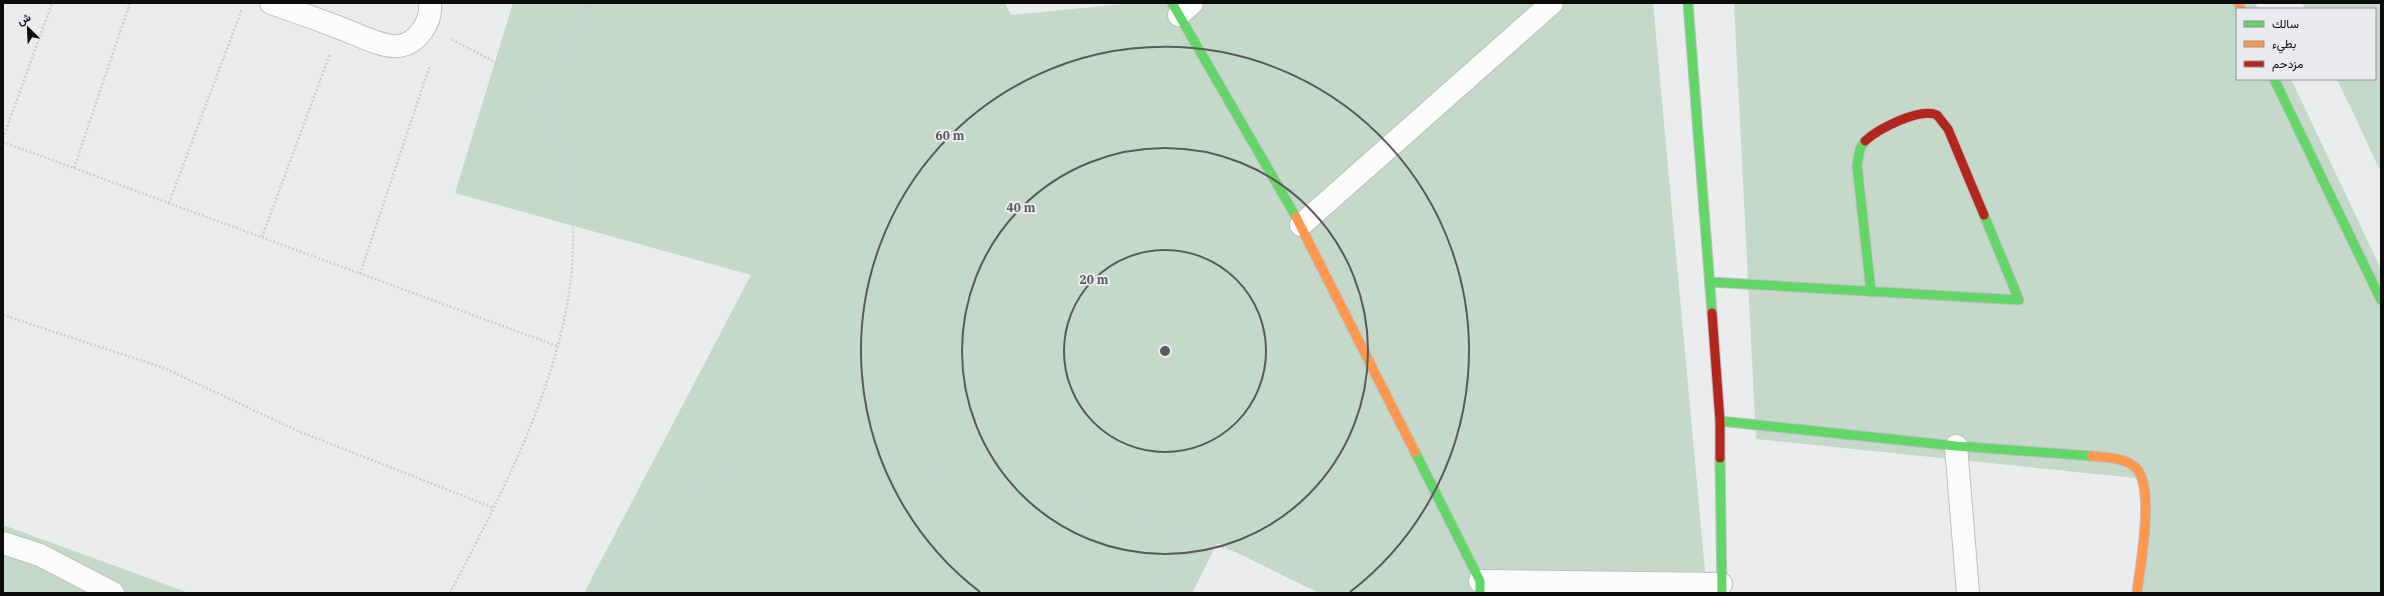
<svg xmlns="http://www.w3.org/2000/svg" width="2384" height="596" viewBox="0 0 2384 596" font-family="'IBM Plex Serif',Vazirmatn,serif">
  <rect width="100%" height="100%" fill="#ebecee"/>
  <g fill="#c4d9ca">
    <polygon points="513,3 1005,3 1011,15 1133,3 1653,3 1707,593 1319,593 1217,543 1192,593 584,593 751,275 455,193"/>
    <polygon points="1734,3 2255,3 2258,9 2237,9 2237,79 2291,79 2381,269 2381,593 2134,593 2145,479 1756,439"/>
    <polygon points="2302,3 2381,3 2381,172 2337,79 2375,79 2375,9 2305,9"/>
    <polygon points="3,525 189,593 3,593"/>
  </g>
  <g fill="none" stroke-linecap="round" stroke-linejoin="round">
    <g stroke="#bfbfc1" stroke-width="24">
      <g id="street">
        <path d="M 271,3 C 294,11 317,19 340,28 C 355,33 382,48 398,46 C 418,44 432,21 430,3"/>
        <polyline points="1179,15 1192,3"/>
        <polyline points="1301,225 1552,3"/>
        <polyline points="1956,446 1968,593"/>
        <polyline points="3,543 40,555 113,593"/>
        <polyline points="1480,581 1721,584"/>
      </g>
    </g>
    <g stroke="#bfbfc1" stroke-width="11">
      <g id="fast">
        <polyline points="1172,3 1296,217"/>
        <polyline points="1688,3 1712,313"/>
        <polyline points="2274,79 2381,300"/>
        <polyline points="1865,141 1860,149 1857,165 1871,292"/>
        <polyline points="1710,282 2019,300 1984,215"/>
        <polyline points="1720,421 1956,446 2092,456"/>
        <polyline points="1415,452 1480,581 1480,593"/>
        <polyline points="1720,458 1722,593"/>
      </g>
    </g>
    <g stroke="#bfbfc1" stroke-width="11">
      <g id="slow">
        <polyline points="2238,3 2241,9"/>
        <polyline points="1296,217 1415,452"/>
        <path d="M 2092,456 C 2106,458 2124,457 2135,467 C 2156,485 2140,567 2137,593"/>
      </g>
    </g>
    <g stroke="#bfbfc1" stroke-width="11">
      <g id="jam">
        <path d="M 1865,141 C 1878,129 1920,107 1937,115 L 1948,129 L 1984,215"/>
        <polyline points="1712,313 1720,421 1720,458"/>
      </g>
    </g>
    <g stroke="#cececf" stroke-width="2.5" stroke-dasharray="2 2" stroke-linecap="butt">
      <polyline points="544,107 590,3"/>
      <polyline points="3,138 52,3"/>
      <polyline points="3,142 557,346"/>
      <polyline points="74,168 130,3"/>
      <polyline points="169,203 242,9"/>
      <polyline points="262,237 330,54"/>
      <polyline points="360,274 430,65"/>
      <polyline points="3,315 164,368 298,431 494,508"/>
      <path d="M 450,593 C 504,490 572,362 573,243 C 574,229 571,215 570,202 C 566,154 554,116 522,80 C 512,69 467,48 451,39"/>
      <polyline points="594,593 619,555 664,510 685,495 723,471 747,463 788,458 898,465 1027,492 1160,523 1207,542 1290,567 1446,579"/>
      <polyline points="1161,593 1180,531"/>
    </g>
    <use href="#street" stroke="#fcfcfc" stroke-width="22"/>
    <use href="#fast" stroke="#63d668" stroke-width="9"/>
    <use href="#slow" stroke="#ff974d" stroke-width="9"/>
    <use href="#jam" stroke="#b3261e" stroke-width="9"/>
  </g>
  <g fill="none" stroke="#5a5a5c" stroke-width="2">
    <circle cx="1165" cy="351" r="101"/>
    <circle cx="1165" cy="351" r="203"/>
    <path d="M980 592A304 304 0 1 1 1350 592"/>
  </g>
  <circle cx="1165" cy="351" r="6" fill="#5a5a5c" stroke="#eaebef" stroke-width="2"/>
  <g font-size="12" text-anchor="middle" font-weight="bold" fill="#5a5a5c" stroke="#eaebef" stroke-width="4" stroke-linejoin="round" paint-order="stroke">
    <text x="950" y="140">60 m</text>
    <text x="1021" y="212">40 m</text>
    <text x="1094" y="284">20 m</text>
  </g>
  <rect width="2384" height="596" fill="none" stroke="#0c0c0d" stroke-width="8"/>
  <rect x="2236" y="8" width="140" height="72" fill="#eaebef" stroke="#919295"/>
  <rect x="2244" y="21" width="20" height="6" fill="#63d668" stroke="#919295"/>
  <text x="2272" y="28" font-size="12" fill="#0c0c0d">سالك</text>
  <rect x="2244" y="41" width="20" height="6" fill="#ff974d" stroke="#919295"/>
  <text x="2272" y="48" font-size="12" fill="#0c0c0d">بطيء</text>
  <rect x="2244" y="61" width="20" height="6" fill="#b3261e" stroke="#919295"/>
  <text x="2272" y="68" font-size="12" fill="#0c0c0d">مزدحم</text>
  <g transform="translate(28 28) rotate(336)" stroke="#eaebef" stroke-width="3" paint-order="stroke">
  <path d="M0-3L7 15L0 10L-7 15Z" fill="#0c0c0d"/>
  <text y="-6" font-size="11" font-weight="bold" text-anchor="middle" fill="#0c0c0d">ش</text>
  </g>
</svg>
